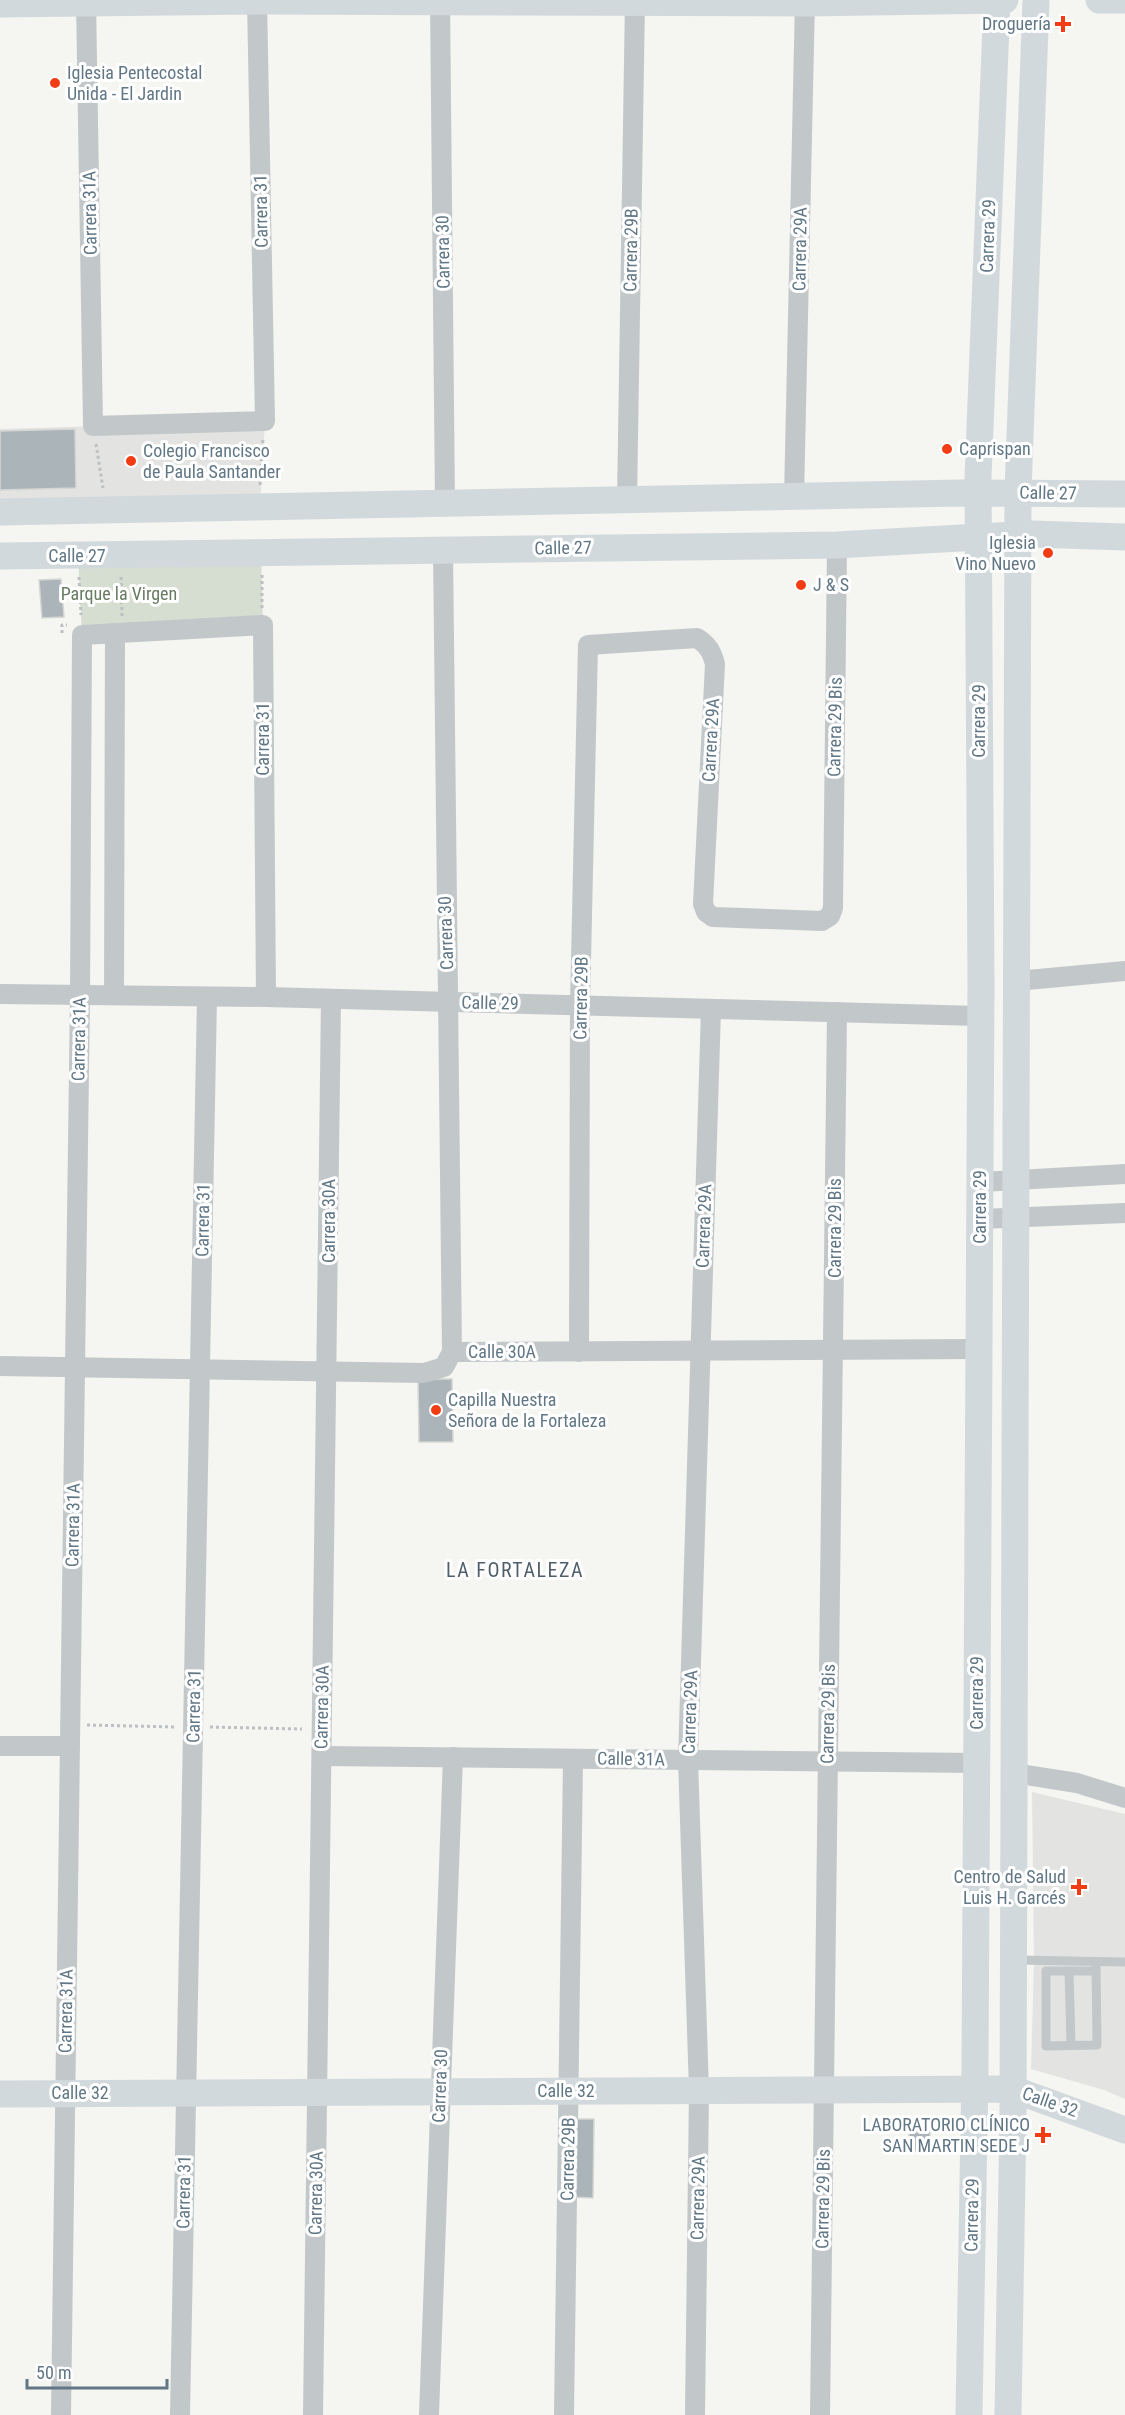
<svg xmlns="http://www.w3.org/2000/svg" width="1125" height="2415" viewBox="0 0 1125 2415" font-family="'Roboto Condensed',sans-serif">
  <rect width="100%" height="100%" fill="#f5f5f1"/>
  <g fill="#e3e4e2">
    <polygon points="265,421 260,507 0,512 0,429"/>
    <polygon points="1032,1792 1125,1814 1125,2099 1104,2090 1031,2069 1034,1960"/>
  </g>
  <polygon fill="#d6ddd1" points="261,552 263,625 82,635 78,556"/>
  <g fill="#aab4b9" stroke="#d6d6d4" stroke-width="1.5">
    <polygon points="1070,21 1071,27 1056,28 1056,22"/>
    <polygon points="75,429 76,488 0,490 0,431"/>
    <polygon points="61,579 64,617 42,618 39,580"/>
    <polygon points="418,1379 452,1379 453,1442 419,1442"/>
    <polygon points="572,2119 594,2119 593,2198 571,2197"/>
    <rect x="909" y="2130" width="21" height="21"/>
  </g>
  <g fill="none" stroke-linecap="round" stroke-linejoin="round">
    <g stroke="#bdc0c2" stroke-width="3" stroke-dasharray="3 3" stroke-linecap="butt">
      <polyline points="96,444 103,488"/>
      <polyline points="260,485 263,438"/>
      <polyline points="262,575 262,608"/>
      <polyline points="79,577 81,615"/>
      <polyline points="121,577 122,616"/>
      <polyline points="62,633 62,625 67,625"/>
      <polyline points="87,1725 176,1727"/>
      <polyline points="210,1727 302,1729"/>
    </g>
    <g stroke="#c2c7ca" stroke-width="9">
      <polyline points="1016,1960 1125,1962"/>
      <polyline points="1069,1971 1071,2045"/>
      <polyline points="1096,1971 1046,1971 1046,2046 1097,2045 1096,1962"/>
    </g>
    <g stroke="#c2c7ca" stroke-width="20">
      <polyline points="86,0 93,426 265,421 257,0"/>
      <polyline points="440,0 445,504"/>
      <polyline points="794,498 805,0"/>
      <polyline points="627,501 635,0"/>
      <polyline points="1016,981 1125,971"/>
      <polyline points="0,994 266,997 980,1016"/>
      <polyline points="114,995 115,633"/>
      <polyline points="980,1182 1125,1174"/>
      <polyline points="980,1219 1125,1213"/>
      <polyline points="452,1352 978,1349"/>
      <path d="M 579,1352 L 580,1006 L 588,645 L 697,638 C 708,645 712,652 715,664 L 703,904 L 706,912 L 713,917 L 822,921 L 830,916 L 833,908 L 837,545"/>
      <polyline points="0,1366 424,1373 444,1367 452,1352 443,549"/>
      <polyline points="0,1746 70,1746"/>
      <polyline points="322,1756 976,1763"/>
      <polyline points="1013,1773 1077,1783 1125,1798"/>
      <polyline points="61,2415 80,995 82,635 263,625 266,997"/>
      <polyline points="180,2415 207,997"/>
      <polyline points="313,2415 331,999"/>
      <polyline points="429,2415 453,1757"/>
      <polyline points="564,2415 573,1759"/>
      <polyline points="695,2415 699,2090 688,1760 711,1009"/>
      <polyline points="820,2415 837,1012"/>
    </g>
    <g stroke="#d2d9dd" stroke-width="27">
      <polyline points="1099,0 1125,0"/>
      <polyline points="0,4 257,1 805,3 1005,0"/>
      <polyline points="0,512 961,493 1125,494"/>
      <polyline points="0,556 837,545 1032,534 1125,537"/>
      <polyline points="0,2094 1012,2089 1125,2130"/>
      <polyline points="969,2415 975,2070 981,985 978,478 997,0"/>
      <polyline points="1008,2415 1013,2116 1018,492 1036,0"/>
    </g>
  </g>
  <g fill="#f23d14" stroke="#fff" stroke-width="2">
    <path d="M1060 15h6v6h6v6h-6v6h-6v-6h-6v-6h6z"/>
    <circle cx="55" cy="83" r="6"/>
    <circle cx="947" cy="449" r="6"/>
    <circle cx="131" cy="461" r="6"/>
    <circle cx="1048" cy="553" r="6"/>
    <circle cx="801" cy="585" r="6"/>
    <circle cx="436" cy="1410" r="6"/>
    <path d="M1076 1878h6v6h6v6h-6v6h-6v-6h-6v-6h6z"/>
    <path d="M1040 2126h6v6h6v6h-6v6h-6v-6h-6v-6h6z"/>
  </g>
  <g text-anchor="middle" stroke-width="6" stroke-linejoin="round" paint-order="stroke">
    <g font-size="18" fill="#617785" stroke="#fff" text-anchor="start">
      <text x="1051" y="30" text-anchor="end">Droguería</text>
      <text x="67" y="79">Iglesia Pentecostal<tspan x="67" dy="21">Unida - El Jardin</tspan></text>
      <text x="959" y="455">Caprispan</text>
      <text x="143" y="457">Colegio Francisco<tspan x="143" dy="21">de Paula Santander</tspan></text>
      <text x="1036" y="549" text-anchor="end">Iglesia<tspan x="1036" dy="21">Vino Nuevo</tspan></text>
      <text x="813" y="591">J &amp; S</text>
      <text x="448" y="1406">Capilla Nuestra<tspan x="448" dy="21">Señora de la Fortaleza</tspan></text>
      <text x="1066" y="1883" text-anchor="end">Centro de Salud<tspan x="1066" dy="21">Luis H. Garcés</tspan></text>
      <text x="1030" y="2131" text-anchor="end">LABORATORIO CLÍNICO<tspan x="1030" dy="21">SAN MARTIN SEDE J</tspan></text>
    </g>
    <g font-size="18" fill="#617785" stroke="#fff">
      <text transform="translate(261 211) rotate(-91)" y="6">Carrera 31</text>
      <text transform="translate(90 213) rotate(-91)" y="6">Carrera 31A</text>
      <text transform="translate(988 236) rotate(-88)" y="6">Carrera 29</text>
      <text transform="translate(800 249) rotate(-89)" y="6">Carrera 29A</text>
      <text transform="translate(631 250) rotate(-89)" y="6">Carrera 29B</text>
      <text transform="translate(443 252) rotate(-91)" y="6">Carrera 30</text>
      <text transform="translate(1048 493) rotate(1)" y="6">Calle 27</text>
      <text transform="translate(563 548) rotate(-1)" y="6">Calle 27</text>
      <text x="77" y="562">Calle 27</text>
      <text transform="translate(979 721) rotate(-90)" y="6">Carrera 29</text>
      <text transform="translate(835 727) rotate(-89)" y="6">Carrera 29 Bis</text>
      <text transform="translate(263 739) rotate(-90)" y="6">Carrera 31</text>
      <text transform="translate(711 740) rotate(-87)" y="6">Carrera 29A</text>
      <text transform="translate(446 933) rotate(-92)" y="6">Carrera 30</text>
      <text transform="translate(581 998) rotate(-89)" y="6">Carrera 29B</text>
      <text transform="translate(490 1003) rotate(1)" y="6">Calle 29</text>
      <text transform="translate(79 1039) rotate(-89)" y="6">Carrera 31A</text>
      <text transform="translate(980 1207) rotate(-90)" y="6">Carrera 29</text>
      <text transform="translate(203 1220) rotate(-89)" y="6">Carrera 31</text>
      <text transform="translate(329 1221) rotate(-90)" y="6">Carrera 30A</text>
      <text transform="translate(704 1226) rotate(-88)" y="6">Carrera 29A</text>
      <text transform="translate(835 1228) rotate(-90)" y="6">Carrera 29 Bis</text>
      <text x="502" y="1358">Calle 30A</text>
      <text transform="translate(73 1525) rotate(-89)" y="6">Carrera 31A</text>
      <text transform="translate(977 1693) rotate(-90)" y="6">Carrera 29</text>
      <text transform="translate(194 1706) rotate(-89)" y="6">Carrera 31</text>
      <text transform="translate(322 1707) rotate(-89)" y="6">Carrera 30A</text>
      <text transform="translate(690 1712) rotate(-88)" y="6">Carrera 29A</text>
      <text transform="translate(828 1714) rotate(-89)" y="6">Carrera 29 Bis</text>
      <text transform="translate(631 1759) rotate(1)" y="6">Calle 31A</text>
      <text transform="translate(66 2011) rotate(-89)" y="6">Carrera 31A</text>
      <text transform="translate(440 2086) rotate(-88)" y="6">Carrera 30</text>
      <text x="566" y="2097">Calle 32</text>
      <text x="80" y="2099">Calle 32</text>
      <text transform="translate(1050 2102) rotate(19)" y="6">Calle 32</text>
      <text transform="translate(568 2159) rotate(-89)" y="6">Carrera 29B</text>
      <text transform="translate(184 2192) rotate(-89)" y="6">Carrera 31</text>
      <text transform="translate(316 2193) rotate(-89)" y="6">Carrera 30A</text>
      <text transform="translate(698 2198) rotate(-89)" y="6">Carrera 29A</text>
      <text transform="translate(823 2199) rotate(-89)" y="6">Carrera 29 Bis</text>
      <text transform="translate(972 2215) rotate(-89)" y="6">Carrera 29</text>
    </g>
    <g font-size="18" fill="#677b61" stroke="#fff">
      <text x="119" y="600">Parque la Virgen</text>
    </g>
    <g font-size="20" letter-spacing="1.5" fill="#505f69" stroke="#fff">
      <text x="515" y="1577">LA FORTALEZA</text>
    </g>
  </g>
  <path d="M27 2379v9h140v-9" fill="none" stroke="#617785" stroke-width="3"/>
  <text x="36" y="2379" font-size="18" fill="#617785" stroke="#ffffff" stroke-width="4.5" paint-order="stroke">50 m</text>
</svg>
